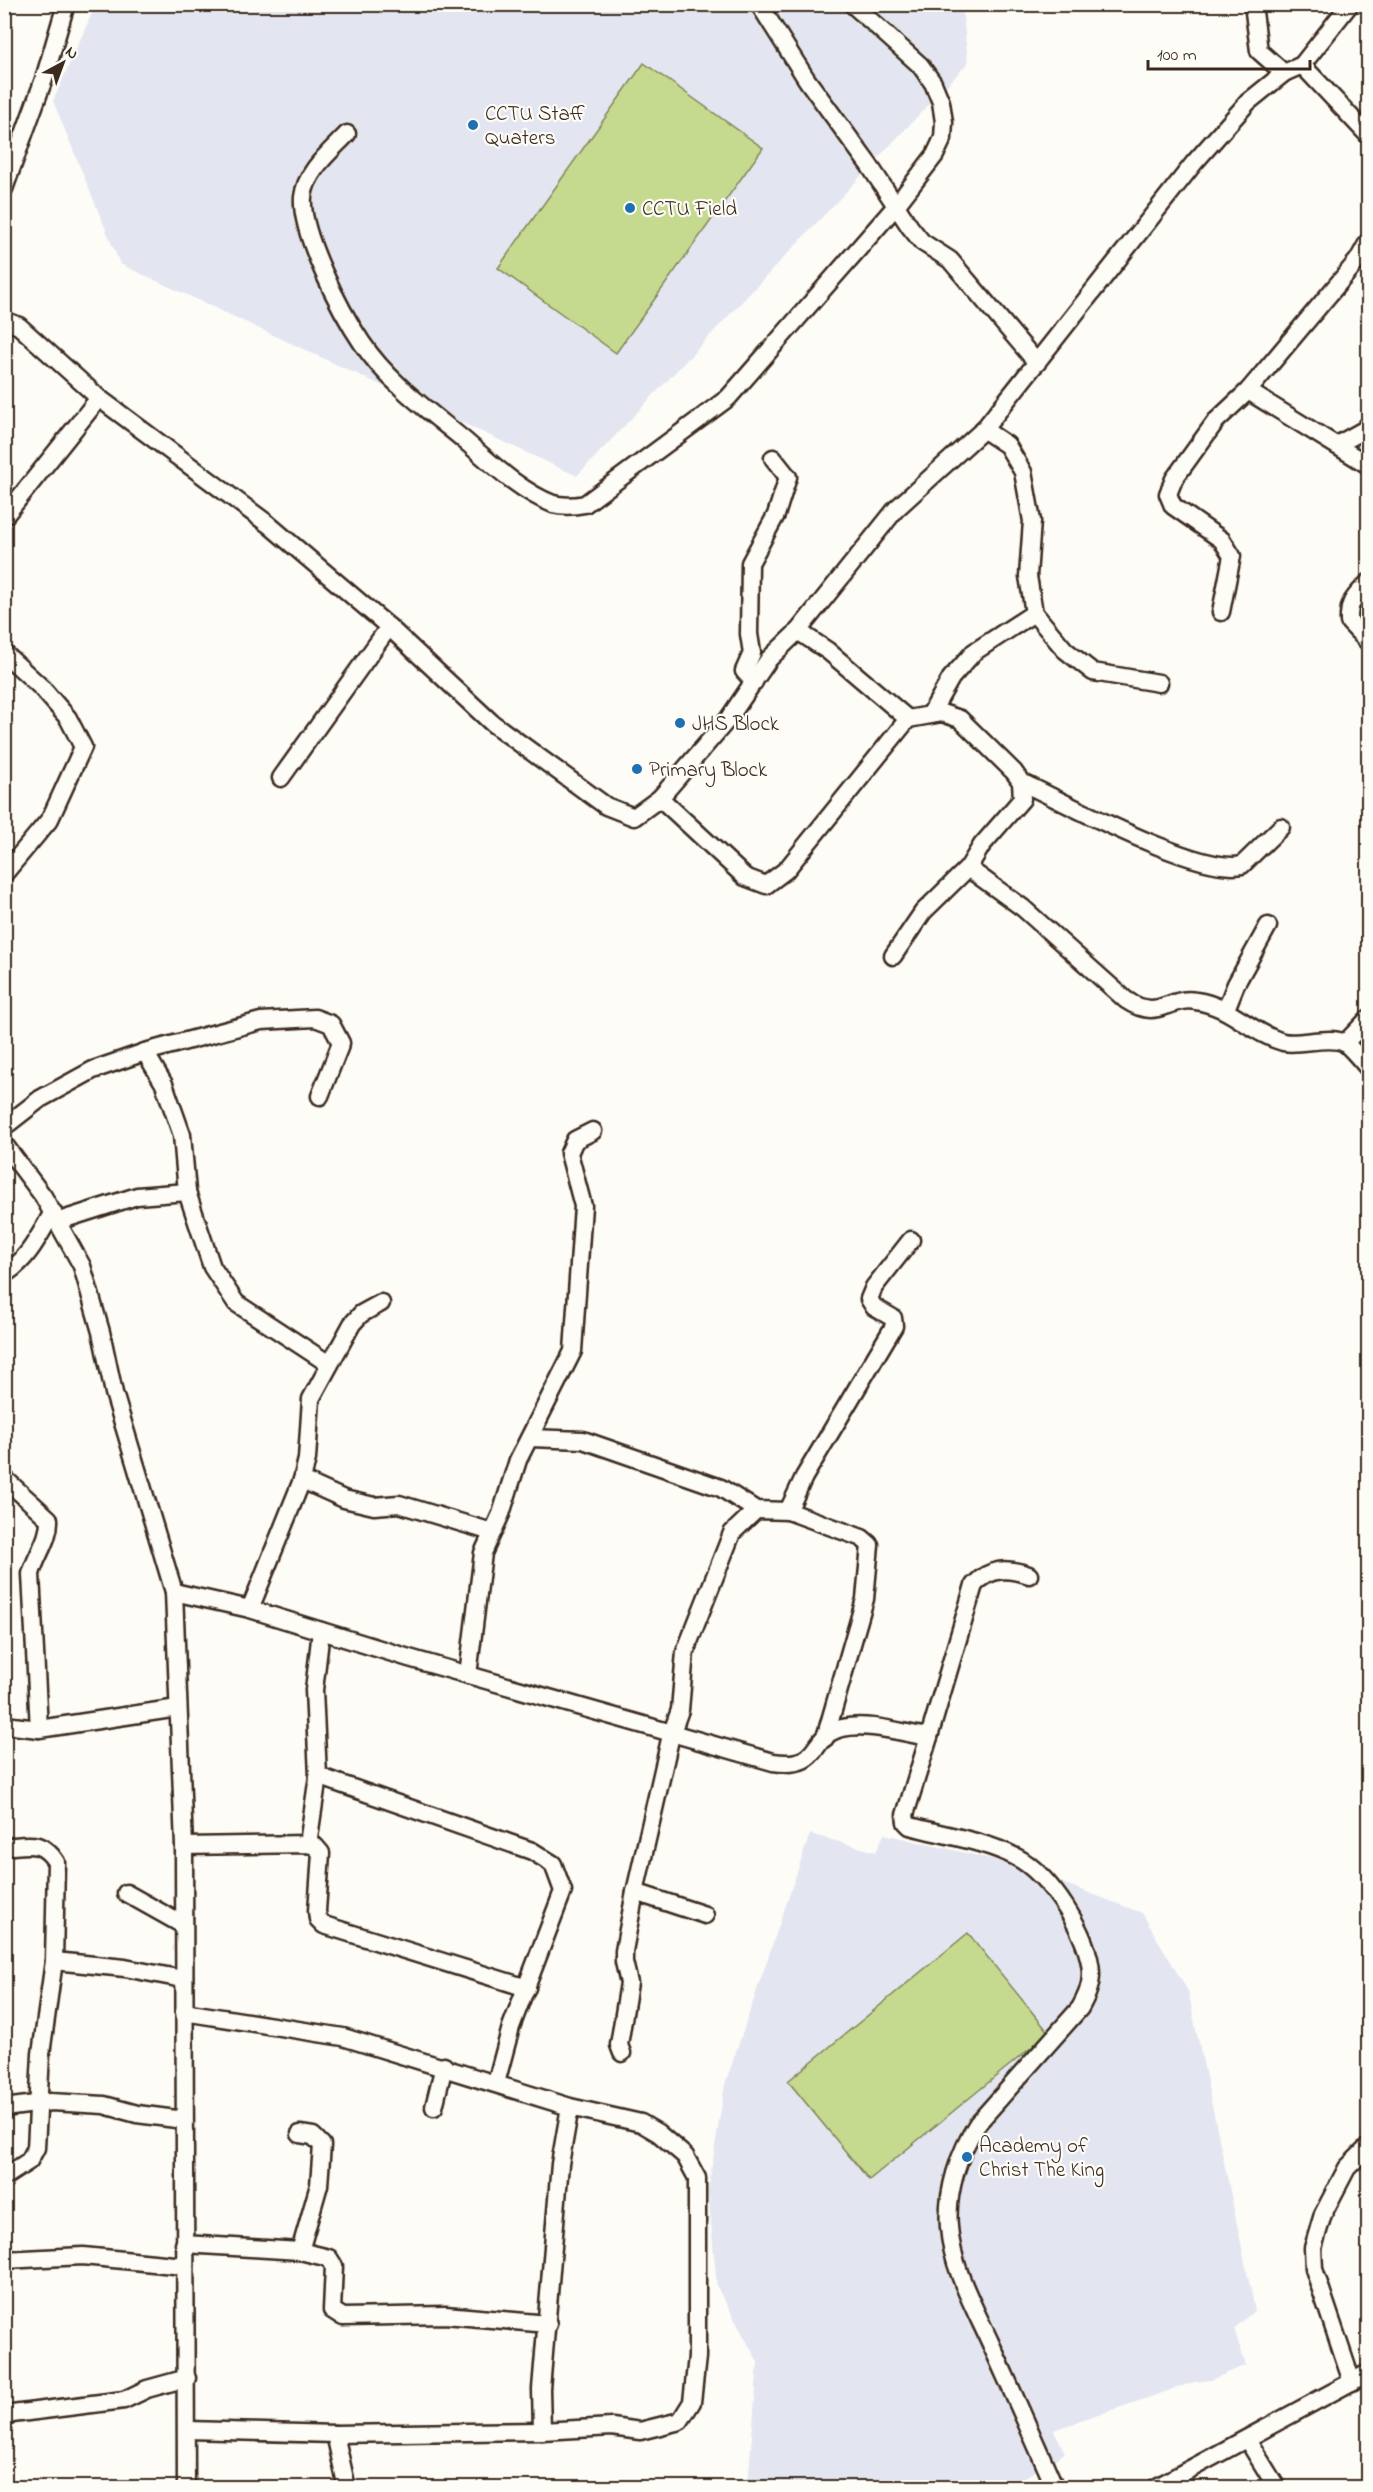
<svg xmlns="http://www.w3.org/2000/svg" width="1373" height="2492" viewBox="0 0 1373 2492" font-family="'Indie Flower',sans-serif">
  <rect width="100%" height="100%" fill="#fdfcf7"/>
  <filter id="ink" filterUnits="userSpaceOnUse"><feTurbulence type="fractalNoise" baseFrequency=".0167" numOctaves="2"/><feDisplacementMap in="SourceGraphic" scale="12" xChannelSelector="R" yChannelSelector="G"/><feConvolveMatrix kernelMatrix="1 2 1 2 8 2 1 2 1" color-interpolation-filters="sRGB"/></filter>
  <g filter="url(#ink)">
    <g fill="#e3e6f1">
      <polygon points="96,4 962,5 968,63 577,476 120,264 53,101"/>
      <polygon points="810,1834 876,1852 884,1834 1013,1864 1142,1913 1188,1991 1255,2310 1234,2329 1246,2365 1211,2380 1194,2382 1054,2430 1065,2453 1008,2487 745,2487 749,2472 758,2362 717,2287 708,2191 725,2084"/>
    </g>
    <g fill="#c6da8f" stroke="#808256" stroke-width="1.5">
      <polygon points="644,63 763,148 616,353 498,268"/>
      <polygon points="968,1933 1049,2033 869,2180 788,2081"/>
    </g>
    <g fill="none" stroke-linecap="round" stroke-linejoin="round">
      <g stroke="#3b2a1e" stroke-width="21">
        <g id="minor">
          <polyline points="759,4 807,80 869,165 910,227 922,242 950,260 1037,363"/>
          <polyline points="1253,4 1259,51 1284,73"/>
          <polyline points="1302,65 1368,135"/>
          <path d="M 347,134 C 330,152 306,171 303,197 C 300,233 341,312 362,343 C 388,382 429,411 464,440 C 491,463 520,491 553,504 C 564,507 574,506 585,504 L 728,398 L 895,207 L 935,155 L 943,138 L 944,122 L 941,102 L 933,83 L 920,65 L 852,4"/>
          <polyline points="4,189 44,79 66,4"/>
          <path d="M 4,320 L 19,326 L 99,398 L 268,524 L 389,627 L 492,723 L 606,806 L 634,817 L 660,798 L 729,718 L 769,659 L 798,631 L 828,651 L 908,719 L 942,713 L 960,719 L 1014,772 L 1021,782 L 1022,799 L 982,845 L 968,868 L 1023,908 L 1126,1000 C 1159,1022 1168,996 1196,1001 C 1231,1006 1251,1033 1283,1042 C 1300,1046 1333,1034 1346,1044 C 1354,1051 1361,1060 1368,1068"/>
          <polyline points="1248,391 1368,465"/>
          <polyline points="983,429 1007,445 1023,472 1032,521 1028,576 1034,613 1065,650 1093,672 1159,683"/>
          <polyline points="1337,445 1364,430 1368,425"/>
          <polyline points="4,517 99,398"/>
          <path d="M 1368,583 C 1354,597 1348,602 1349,622 L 1368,642"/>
          <polyline points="1221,612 1232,556 1222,540 1173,506 1168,494 1174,479 1216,421 1248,391 1358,260 1368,242"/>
          <polyline points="798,631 896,509 984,429 1194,163 1248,102 1284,73 1302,65 1350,4"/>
          <polyline points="4,653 41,687 68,718 83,747 50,819 4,874"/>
          <polyline points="754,682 744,671 752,653 749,634 750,563 776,515 788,477 773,458"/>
          <polyline points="930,715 951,678 974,652 1034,613"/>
          <polyline points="281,778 389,627"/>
          <path d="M 1021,782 C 1067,803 1198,875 1242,865 L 1281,827"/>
          <polyline points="660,798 745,877 766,885 786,870 908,719"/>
          <polyline points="893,956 923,912 968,868"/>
          <polyline points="1226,1009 1236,984 1268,926"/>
          <polyline points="1345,1043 1368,1019"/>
          <polyline points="145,1052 164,1084 182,1135 187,1192"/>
          <polyline points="4,1127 40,1099 93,1070 145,1052 261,1021 315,1018 331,1024 341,1043 320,1096"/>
          <polyline points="4,1144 43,1196 82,1266 101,1332 114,1393 174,1592 184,1846 186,2488"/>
          <polyline points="59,1221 137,1196 187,1192 212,1267 236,1303 329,1364"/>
          <path d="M 4,1274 C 27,1262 40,1234 53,1212"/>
          <polyline points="530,1438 583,1440 721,1488 756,1510 788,1511 804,1477 894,1326 893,1318 874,1307 869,1299 874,1287 911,1240"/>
          <path d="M 4,1478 L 49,1519 C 50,1539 36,1555 31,1574 L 39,1729"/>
          <polyline points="302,1480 344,1499 374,1506 399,1504 492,1532"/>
          <polyline points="788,1511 862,1538 870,1545 865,1599 825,1738"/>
          <path d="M 174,1592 L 250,1609 L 409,1658 L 773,1762 C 825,1769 807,1736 842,1728 C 869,1722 902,1733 929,1737 L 905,1815 L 906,1822 L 910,1826 C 944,1835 985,1841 1016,1857 C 1049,1873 1091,1937 1091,1974 C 1091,1987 1086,1997 1080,2008 L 978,2123 C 959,2152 946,2192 949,2227 C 952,2268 973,2305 990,2342 C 1012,2391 1034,2439 1055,2488"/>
          <polyline points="250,1609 302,1480 307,1459 311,1399 352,1324 361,1314 381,1303"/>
          <polyline points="468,1675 483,1553 501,1514 518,1460 573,1351 583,1206 569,1153 575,1140 593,1131"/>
          <polyline points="4,1725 39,1729 178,1708"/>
          <path d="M 929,1737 L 974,1585 C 991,1567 1007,1568 1029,1575"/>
          <polyline points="318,1776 532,1851 553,1864 563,1891 511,2027 496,2083"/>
          <polyline points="308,1844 318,1776 314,1690 321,1631"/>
          <polyline points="184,1846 308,1844 315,1846 321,1853 317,1911 318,1919 324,1925 527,1988"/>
          <path d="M 4,1847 C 29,1845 41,1839 56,1862 L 54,1961 L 41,2054 L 36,2148 L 29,2161 L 6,2176"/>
          <polyline points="635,1892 705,1915"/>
          <polyline points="126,1893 183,1925"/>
          <polyline points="54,1961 125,1968 183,1979"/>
          <polyline points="184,2012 343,2037 570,2107 641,2123 658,2133 685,2156 697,2178 697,2357 692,2402 680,2421 640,2431 612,2427 542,2431 541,2389 560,2164 570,2107"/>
          <polyline points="622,2053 619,2045 629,1983 624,1962 624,1951 635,1892 671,1735 680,1710 685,1652 732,1533 756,1510"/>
          <polyline points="434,2107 444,2066"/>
          <polyline points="4,2108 51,2102 104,2105 137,2114 184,2120"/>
          <polyline points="184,2244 300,2251 329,2258 334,2266 332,2310 343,2317 445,2315 548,2324"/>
          <polyline points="300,2251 319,2185 322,2145 313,2136 300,2134"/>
          <polyline points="4,2260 83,2256 184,2266"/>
          <polyline points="1352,2382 1314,2269 1313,2248 1323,2214 1347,2168 1368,2147"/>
          <polyline points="4,2415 124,2400 147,2389 187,2378"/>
          <polyline points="187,2430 335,2434 542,2431"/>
          <polyline points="335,2434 347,2488"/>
          <polyline points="1247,2439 1277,2488"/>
          <polyline points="1155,2488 1368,2373"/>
        </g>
      </g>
      <use href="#minor" stroke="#fdfcf7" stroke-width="16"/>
    </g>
  </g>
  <g fill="#1f6fb2" stroke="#fdfcf7" stroke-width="2">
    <circle cx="473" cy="125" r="6"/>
    <circle cx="630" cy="208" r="6"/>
    <circle cx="680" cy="723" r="6"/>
    <circle cx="637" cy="769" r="6"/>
    <circle cx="967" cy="2157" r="6"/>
  </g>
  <g text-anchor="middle" stroke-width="4.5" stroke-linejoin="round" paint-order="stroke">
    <g font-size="21" fill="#3b2a1e" stroke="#fdfcf7" text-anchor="start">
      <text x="485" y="120">CCTU Staff<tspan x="485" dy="24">Quaters</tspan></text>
      <text x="642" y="215">CCTU Field</text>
      <text x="692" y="730">JHS Block</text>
      <text x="649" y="776">Primary Block</text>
      <text x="979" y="2152">Academy of<tspan x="979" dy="24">Christ The King</tspan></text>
    </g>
  </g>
  <rect width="1373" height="2492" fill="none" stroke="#fdfcf7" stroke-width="24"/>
  <rect x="12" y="12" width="1349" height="2468" fill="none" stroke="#3b2a1e" stroke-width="2" filter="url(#ink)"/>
  <g transform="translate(63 63) rotate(41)" stroke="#fdfcf7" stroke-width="4.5" paint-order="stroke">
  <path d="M0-4.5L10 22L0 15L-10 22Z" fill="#3b2a1e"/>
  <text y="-9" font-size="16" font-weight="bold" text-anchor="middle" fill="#3b2a1e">N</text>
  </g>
  <path d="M1148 60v9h162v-9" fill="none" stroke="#3b2a1e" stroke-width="3"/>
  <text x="1157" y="60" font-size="18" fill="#3b2a1e" stroke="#fdfcf7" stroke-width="4.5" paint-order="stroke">100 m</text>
</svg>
